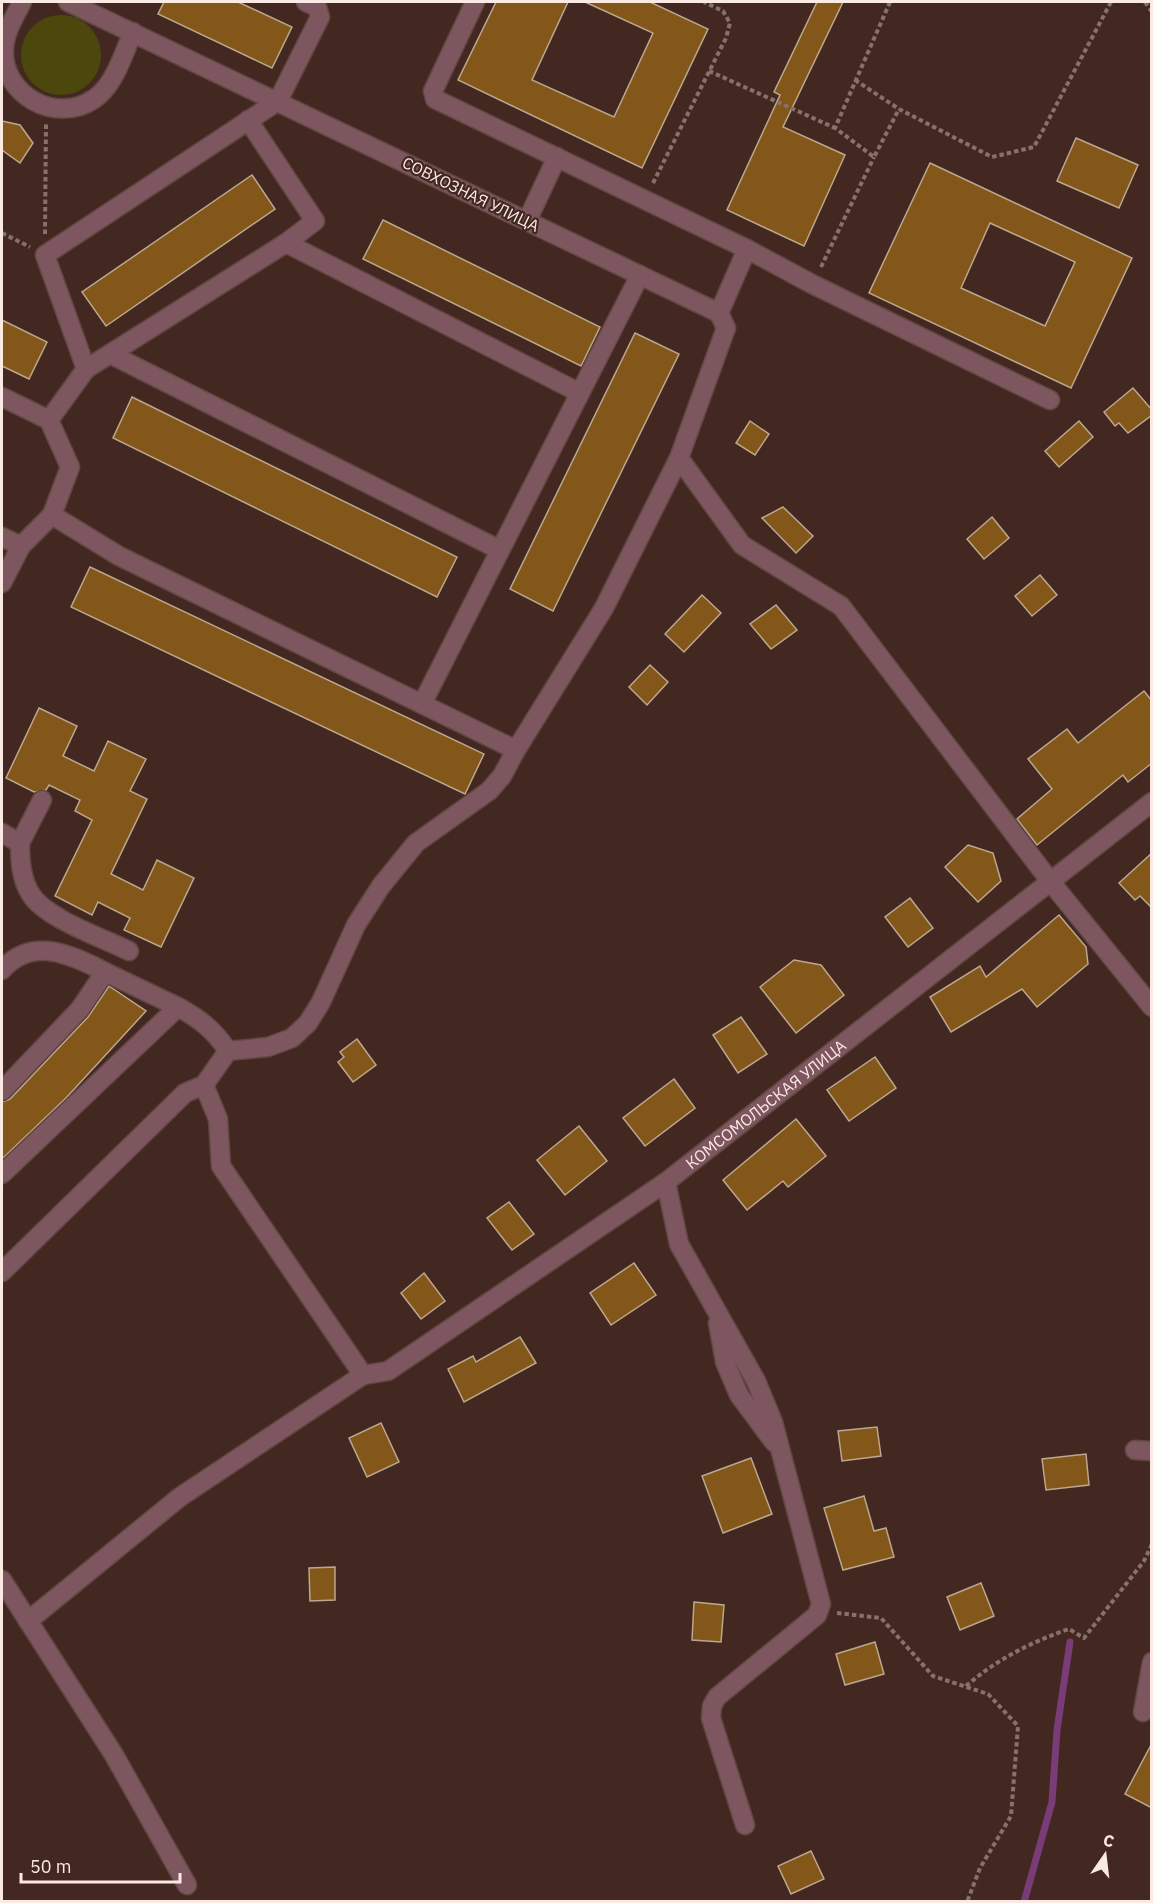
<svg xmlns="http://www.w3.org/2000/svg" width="1153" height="1903" viewBox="0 0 1153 1903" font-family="'IBM Plex Sans',sans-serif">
  <rect width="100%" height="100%" fill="#422821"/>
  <circle fill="#4c480d" cx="61" cy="55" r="40"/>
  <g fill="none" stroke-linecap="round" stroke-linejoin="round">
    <polyline stroke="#793c77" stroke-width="7" points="1024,1902 1052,1802 1057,1730 1070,1642"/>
  </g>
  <g fill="#825719" stroke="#bca78f" stroke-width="1.5" fill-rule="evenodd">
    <polygon points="164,2 238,2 292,27 272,68 158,14"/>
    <polygon points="496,2 568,2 532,80 614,117 653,33 585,2 650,2 708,29 642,168 458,80"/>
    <polygon points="817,2 843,2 783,127 845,155 804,246 727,210 780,95 774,92"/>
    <polygon points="2,121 20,125 33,143 20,163 2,150"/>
    <polygon points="1076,138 1138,165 1119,208 1057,181"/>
    <path d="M 930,163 L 1132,258 L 1071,388 L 869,293 ZM 990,223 L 1075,262 L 1045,326 L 961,288 Z"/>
    <polygon points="252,175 275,209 106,326 82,292"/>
    <polygon points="383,220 600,327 581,366 363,259"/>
    <polygon points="2,320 47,342 29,379 2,366"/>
    <polygon points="635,333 679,354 553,611 510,589"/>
    <polygon points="1133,388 1152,410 1152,415 1128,433 1119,423 1115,426 1104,412"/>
    <polygon points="132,397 457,557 437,597 113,438"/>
    <polygon points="750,421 769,434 755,455 736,443"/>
    <polygon points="1079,421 1093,437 1059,467 1045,451"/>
    <polygon points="783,507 813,536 796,553 762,518"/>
    <polygon points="992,517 1009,538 984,559 967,539"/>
    <polygon points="90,567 484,754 465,794 71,607"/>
    <polygon points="1040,575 1057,595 1032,616 1015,596"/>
    <polygon points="702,595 721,613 684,652 665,634"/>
    <polygon points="776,605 797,630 771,649 750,624"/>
    <polygon points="650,665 668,682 647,705 629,687"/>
    <polygon points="1144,691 1152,701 1152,763 1128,782 1123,775 1037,845 1017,819 1052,789 1028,759 1067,729 1078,743"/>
    <polygon points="39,708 77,726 63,756 94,771 108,741 146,759 130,791 147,799 111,874 143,890 157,860 194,878 161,947 124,930 130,918 98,902 92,915 55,896 92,820 75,811 80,800 49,785 46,790 34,792 6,778"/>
    <polygon points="968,845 993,853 1001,881 978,902 945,867"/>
    <polygon points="1152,853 1152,908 1140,896 1135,900 1119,883"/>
    <polygon points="910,898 933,928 908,947 885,917"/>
    <polygon points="1059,915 1086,947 1088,964 1037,1007 1022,989 951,1032 930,997 980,966 986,977"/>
    <polygon points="794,960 821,965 844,995 796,1033 760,987"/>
    <polygon points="109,986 146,1011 66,1098 2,1159 2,1102 10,1099 88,1017"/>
    <polygon points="741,1017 767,1054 738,1073 713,1035"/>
    <polygon points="357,1039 376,1065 353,1082 338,1062 344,1057 340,1052"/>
    <polygon points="875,1057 896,1088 849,1121 827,1090"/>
    <polygon points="674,1079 695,1108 645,1146 623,1118"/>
    <polygon points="796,1119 826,1156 788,1187 783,1181 747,1210 723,1180"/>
    <polygon points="579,1126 607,1161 565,1195 537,1160"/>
    <polygon points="509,1202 534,1234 512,1250 487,1218"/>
    <polygon points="634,1263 656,1295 611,1325 590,1293"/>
    <polygon points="424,1273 445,1301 421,1319 401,1293"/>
    <polygon points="520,1337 536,1363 464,1402 448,1369 473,1356 476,1362"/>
    <polygon points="381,1423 399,1462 367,1477 349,1438"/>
    <polygon points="877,1427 881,1456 842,1461 838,1431"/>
    <polygon points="1086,1454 1089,1485 1046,1490 1042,1459"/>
    <polygon points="751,1458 772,1514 723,1533 702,1476"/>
    <polygon points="864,1496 874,1531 886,1528 894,1557 843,1570 824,1508"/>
    <polygon points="335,1567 335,1600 310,1601 309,1568"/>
    <polygon points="981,1583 994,1616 960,1630 947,1597"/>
    <polygon points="694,1602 724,1605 721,1642 692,1640"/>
    <polygon points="875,1642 884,1674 845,1685 836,1654"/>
    <polygon points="1152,1743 1152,1808 1125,1794"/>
    <polygon points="811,1851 824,1879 791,1894 778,1866"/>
  </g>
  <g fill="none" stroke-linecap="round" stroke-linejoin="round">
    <g stroke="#604740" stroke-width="21">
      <g id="minor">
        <path d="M 22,2 C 15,16 5,32 4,48 C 1,95 56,125 94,99 C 115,85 123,54 133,32"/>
        <polyline points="475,2 433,91 435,99 747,249"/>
        <polyline points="248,120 315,221 286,243"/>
        <polyline points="527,221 557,157"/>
        <polyline points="719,313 747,249 812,284 1050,400"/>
        <polyline points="110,354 500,550"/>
        <polyline points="86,369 286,243 580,393"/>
        <polyline points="2,397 49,420 70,467 52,515"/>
        <polyline points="49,420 86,369 45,255 278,101 320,17 317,7 306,2"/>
        <polyline points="679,458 742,545 841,606 1050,881 1152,1007"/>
        <polyline points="2,537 21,546 52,515 119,556 516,750 604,608 679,458 726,328 719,313 68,2"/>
        <polyline points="2,583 21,546"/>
        <polyline points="422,704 640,275"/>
        <polyline points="2,833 20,843 42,800"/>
        <path d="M 20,843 C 20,860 21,878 30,893 C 44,918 103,938 129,951"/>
        <path d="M 2,970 C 32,936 71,954 105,972"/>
        <polyline points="204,1085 218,1119 221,1166 363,1375"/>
        <polyline points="2,1091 80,1009 105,972 178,1007"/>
        <path d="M 2,1174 L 178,1007 C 200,1019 214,1030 228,1051"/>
        <polyline points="666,1182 679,1244 756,1381 773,1422 821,1604 817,1615 717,1697 712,1706 711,1718 745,1825"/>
        <polyline points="2,1272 185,1093 204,1085 228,1051 268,1047 292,1038 308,1023 321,1002 356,925 381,886 416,843 489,791 502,776 516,750"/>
        <polyline points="718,1323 725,1362 739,1395 774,1442"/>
        <polyline points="1135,1450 1152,1451"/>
        <polyline points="2,1580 114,1755 187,1885"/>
        <path id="s1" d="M 28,1621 L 180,1497 L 363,1375 L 388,1371 L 666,1182 L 1152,802"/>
        <polyline points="1143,1712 1152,1662"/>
      </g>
    </g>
    <g stroke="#88716b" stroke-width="4" stroke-dasharray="4.5 3" stroke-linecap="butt">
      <polyline points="890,2 835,128 874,157 899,109"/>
      <polyline points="1145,2 1152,12"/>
      <polyline points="709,71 835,128"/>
      <polyline points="855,80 899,109 992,157 1034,147 1111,2"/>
      <polyline points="653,183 726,38 730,23 723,11 704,2"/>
      <polyline points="2,233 30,247"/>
      <polyline points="45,234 46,124"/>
      <polyline points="821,267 874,157"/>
      <polyline points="837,1613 881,1618 933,1676 988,1694 1018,1726 1011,1816 980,1868 967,1902"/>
      <path d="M 966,1686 C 996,1660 1031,1642 1069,1629 L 1084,1638 L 1144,1561 L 1152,1544"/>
    </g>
    <use href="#minor" stroke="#7d5660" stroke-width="18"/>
  </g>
  <g text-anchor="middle" stroke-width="4.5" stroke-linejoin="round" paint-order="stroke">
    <g font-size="16" fill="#fbe9e4" stroke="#422821">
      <text transform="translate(471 194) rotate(26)" y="6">СОВХОЗНАЯ УЛИЦА</text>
      <text dy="6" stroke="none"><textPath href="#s1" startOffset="904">КОМСОМОЛЬСКАЯ УЛИЦА</textPath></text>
    </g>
  </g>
  <rect width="1153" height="1903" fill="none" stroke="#fbe9e4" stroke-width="6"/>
  <g transform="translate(1105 1855) rotate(14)" stroke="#422821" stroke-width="4.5" paint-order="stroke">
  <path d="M0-4.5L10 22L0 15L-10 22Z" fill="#fbe9e4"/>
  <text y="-9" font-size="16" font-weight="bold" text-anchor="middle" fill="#fbe9e4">С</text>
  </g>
  <path d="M21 1873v9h159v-9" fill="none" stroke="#fbe9e4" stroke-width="3"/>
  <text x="30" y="1873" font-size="18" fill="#fbe9e4" stroke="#422821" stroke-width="4.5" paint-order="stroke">50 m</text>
</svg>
